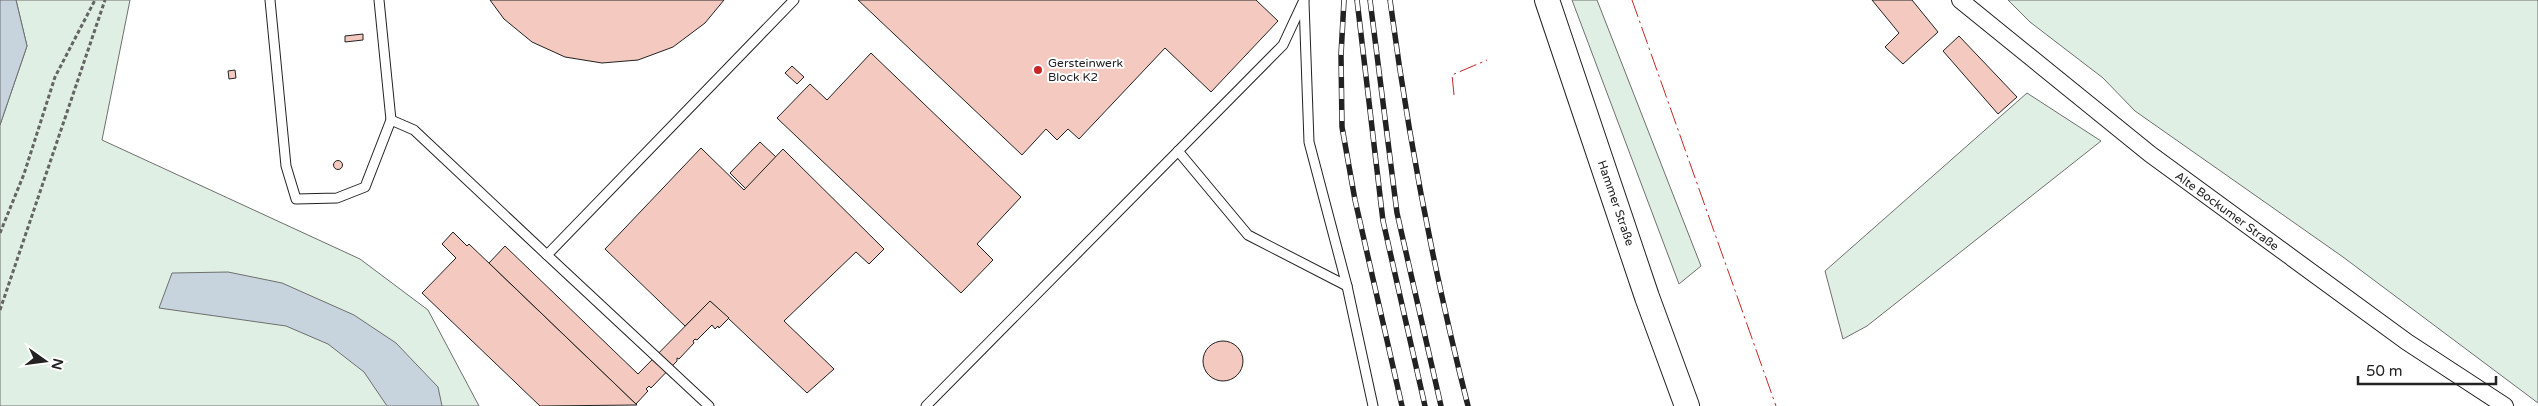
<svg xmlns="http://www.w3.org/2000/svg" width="2538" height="406" viewBox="0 0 2538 406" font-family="'Varela Round',sans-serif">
  <rect width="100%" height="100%" fill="#fff"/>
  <g fill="#e0efe3" stroke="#6f6f6f">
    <polygon points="16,0 130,0 102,140 360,259 428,310 479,406 0,406 0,125 27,46"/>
    <polygon points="1572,0 1597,0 1701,266 1679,284"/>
    <polygon points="2008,0 2538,0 2538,403 2343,257 2135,111 2103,78 2030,22"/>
    <polygon points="2027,93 2101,141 1867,326 1843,339 1825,271"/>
  </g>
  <g fill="#c7d3dd" stroke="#6f6f6f">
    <polygon points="0,0 16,0 27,46 0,125"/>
    <polygon points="228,272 282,283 354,315 396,343 438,387 442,406 387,406 364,372 328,344 286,326 159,308 172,273"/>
  </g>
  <g fill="#f3c9c0" stroke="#222">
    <polygon points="490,0 724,0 705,23 673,47 638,60 602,63 565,57 532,42 504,19"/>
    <polygon points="858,0 1256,0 1278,21 1211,92 1165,48 1079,139 1068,129 1057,140 1046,129 1022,155"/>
    <polygon points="1872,0 1912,0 1938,32 1903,64 1885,47 1899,33"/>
    <polygon points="363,34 363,40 345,42 345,36"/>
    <polygon points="1959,36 2017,97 1998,114 1943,51"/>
    <polygon points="871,53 1021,197 977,244 993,260 961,293 777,118 810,84 827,100"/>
    <polygon points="792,66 804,77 797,84 785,73"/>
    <polygon points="235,70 236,78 229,79 228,71"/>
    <polygon points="760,142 776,157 746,189 730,173"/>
    <polygon points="701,148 744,190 783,149 884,249 869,264 856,252 784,321 834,369 807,393 710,301 685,326 605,249"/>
    <circle cx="338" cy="165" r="4.5"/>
    <polygon points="453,232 467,246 469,244 637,405 540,406 422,293 456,258 442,244"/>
    <polygon points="505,246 638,374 710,301 729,318 719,328 718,326 715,329 712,325 697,340 695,339 693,341 694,343 679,359 677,358 677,361 651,388 649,386 646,389 648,391 636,404 489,263"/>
    <circle cx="1223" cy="361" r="20"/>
  </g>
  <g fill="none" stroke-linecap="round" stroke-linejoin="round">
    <g stroke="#222" stroke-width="11">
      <g id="lane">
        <polyline points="270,0 286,166 296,199 337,198 365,187 391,120 379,0"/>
        <polyline points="1304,2 1309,142 1347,286 1373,406"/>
        <polyline points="391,120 414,130 547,255"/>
        <polyline points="1178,151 1248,235 1347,286"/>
        <polyline points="709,406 547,255 794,0"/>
        <polyline points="926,406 1283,45 1304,0"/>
      </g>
    </g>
    <g stroke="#222" stroke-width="18">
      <polyline id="street" points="1960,0 2150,154 2407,342 2505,406"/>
    </g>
    <g stroke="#222" stroke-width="26">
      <polyline id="secondary" points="1547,0 1647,297 1687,406"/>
    </g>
    <g stroke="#646464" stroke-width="3" stroke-dasharray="4 2.5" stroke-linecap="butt">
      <polyline points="0,233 24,174 55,77 95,0"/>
      <polyline points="0,310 105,0"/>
    </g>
    <use href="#lane" stroke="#fff" stroke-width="9"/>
    <use href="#street" stroke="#fff" stroke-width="16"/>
    <use href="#secondary" stroke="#fff" stroke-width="24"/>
    <g stroke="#222" stroke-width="5.5">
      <g id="rail">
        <polyline points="1344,0 1341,55 1342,127 1355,200 1402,406"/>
        <polyline points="1357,0 1383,221 1425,406"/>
        <polyline points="1370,0 1397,213 1441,406"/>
        <path d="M 1390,0 C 1408,136 1434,273 1468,406"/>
      </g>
    </g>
    <use href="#rail" stroke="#fff" stroke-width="4" stroke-dasharray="11" stroke-linecap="butt"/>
    <g stroke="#c62828" stroke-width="1" stroke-dasharray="18 4 2.5 4" stroke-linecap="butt">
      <polyline points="1632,0 1776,406"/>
      <polyline points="1454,95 1452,75 1487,60"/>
    </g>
  </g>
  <circle fill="#c62828" stroke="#fff" stroke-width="2" cx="1038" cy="70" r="5"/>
  <g text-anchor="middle" stroke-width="4" stroke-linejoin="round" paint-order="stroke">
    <g font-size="12" fill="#222" stroke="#fff" text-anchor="start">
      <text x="1048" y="67">Gersteinwerk<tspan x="1048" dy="14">Block K2</tspan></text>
    </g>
    <g font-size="12" fill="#222" stroke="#fff">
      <text transform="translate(1616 203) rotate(71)" y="4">Hammer Straße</text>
      <text transform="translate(2227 211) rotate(36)" y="4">Alte Bockumer Straße</text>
    </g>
  </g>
  <g transform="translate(45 361) rotate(104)" stroke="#ffffff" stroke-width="4" paint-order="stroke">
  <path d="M0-4L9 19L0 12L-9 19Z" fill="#222222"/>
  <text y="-8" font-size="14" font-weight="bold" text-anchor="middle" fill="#222222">N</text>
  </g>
  <path d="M2358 376v8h138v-8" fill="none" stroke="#222222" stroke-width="2.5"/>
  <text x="2366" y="376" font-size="15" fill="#222222" stroke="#ffffff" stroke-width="4" paint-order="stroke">50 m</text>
</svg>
